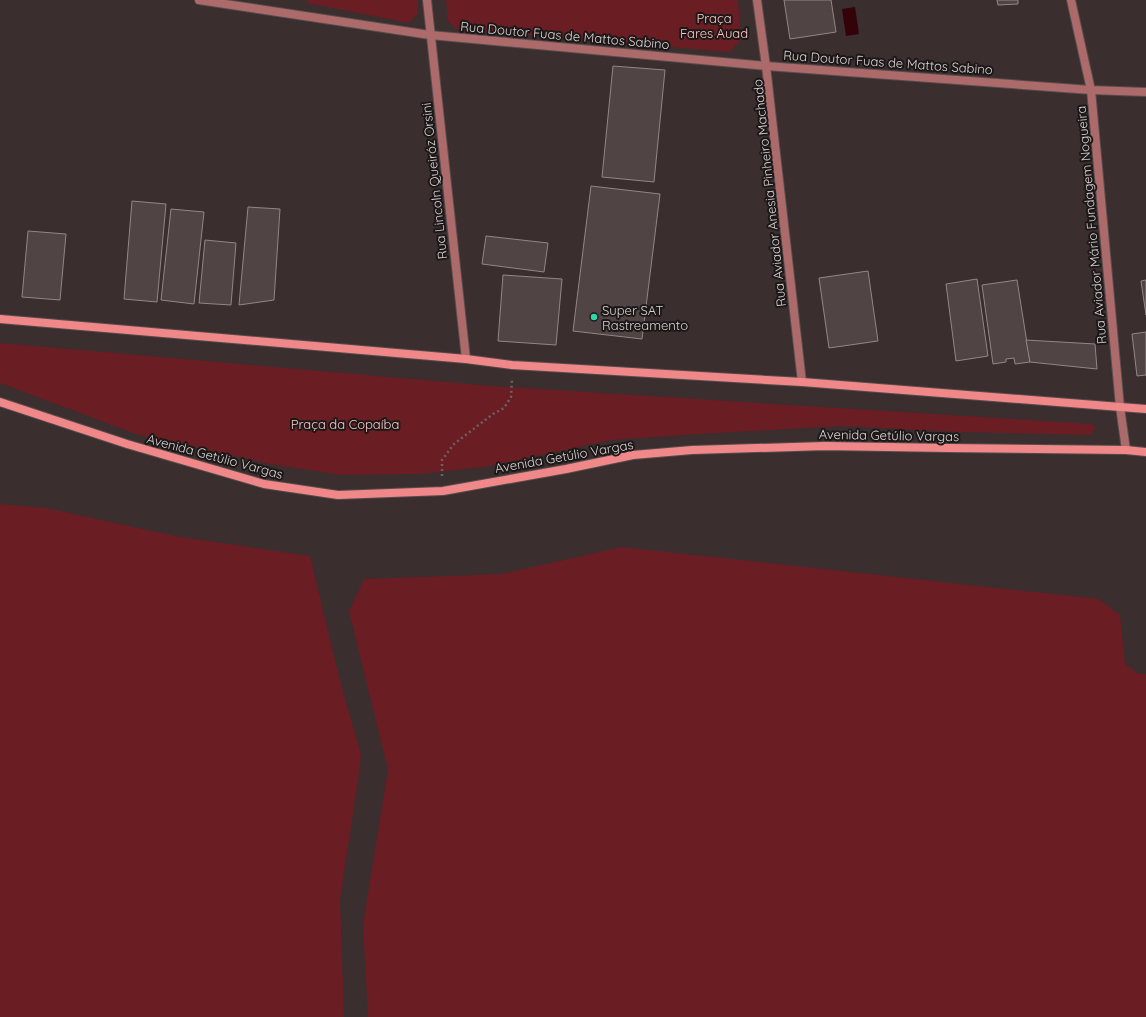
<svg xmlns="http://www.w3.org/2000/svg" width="1146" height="1017" viewBox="0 0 1146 1017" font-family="Quicksand,sans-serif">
  <rect width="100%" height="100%" fill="#3a2e2e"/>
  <g fill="#6b1d24">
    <polygon points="307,0 418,0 418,13 409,23 307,3"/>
    <polygon points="446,0 738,0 741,40 729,52 456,29 448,21"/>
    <polygon points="0,343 492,386 1091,424 1096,428 1090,435 961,432 842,426 698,434 612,440 484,467 418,474 341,475 270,464 136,434 0,383"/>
    <polygon points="0,504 46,508 175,536 310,556 341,685 361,754 359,774 340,899 344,1017 0,1017"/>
    <polygon points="621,547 1099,599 1120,615 1125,664 1139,674 1146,674 1146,1017 368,1017 363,925 388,770 349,611 364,579 502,574"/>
  </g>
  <polygon fill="#340309" points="855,7 859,34 846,36 842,9"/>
  <g fill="#514444" stroke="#958686">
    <polygon points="784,0 831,0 836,32 790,39"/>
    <polygon points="997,0 1018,0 1018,4 998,5"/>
    <polygon points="613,66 665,70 654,182 602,177"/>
    <polygon points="591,186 660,194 642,339 573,331"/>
    <polygon points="132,201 166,204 157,302 124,299"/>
    <polygon points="248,207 280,209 274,300 239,305"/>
    <polygon points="171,209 204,212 194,304 161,300"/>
    <polygon points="28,231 66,234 60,300 22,297"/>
    <polygon points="486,236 548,243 544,272 482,264"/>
    <polygon points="205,240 236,243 231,305 199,303"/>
    <polygon points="868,271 878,341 829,348 819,278"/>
    <polygon points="503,275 562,279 556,345 498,341"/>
    <polygon points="977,279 988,356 956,361 946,284"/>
    <polygon points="1017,280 1030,362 1015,364 1014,358 1006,359 1006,362 993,364 982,285"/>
    <polygon points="1146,280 1146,315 1141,281"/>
    <polygon points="1146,332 1146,375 1137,376 1132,334"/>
    <polygon points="1026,340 1095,344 1097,369 1030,362"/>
  </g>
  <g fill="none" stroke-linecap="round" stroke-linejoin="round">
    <g stroke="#574c4c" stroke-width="10">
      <g id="minor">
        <polyline points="199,0 430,35 766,66 1091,90 1146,92"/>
        <polyline points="427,0 466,359"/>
        <polyline points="757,0 766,66 802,382"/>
        <polyline points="1071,0 1091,90 1120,407 1126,450"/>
      </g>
    </g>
    <g stroke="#574c4c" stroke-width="10">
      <g id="secondary">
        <polyline points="0,319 466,359 512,365 802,382 1146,409"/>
        <polyline points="0,402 127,444 264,484 338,495 443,491 566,469 633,455 692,450 825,446 948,448 1126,450 1146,452"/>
      </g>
    </g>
    <polyline stroke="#6d6262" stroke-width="2.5" stroke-dasharray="2 3" stroke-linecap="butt" points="442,476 442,460 454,444 493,414 504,408 511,397 512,379"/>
    <use href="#minor" stroke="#ac6a6a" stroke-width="8"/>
    <use href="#secondary" stroke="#f08889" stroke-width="8"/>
  </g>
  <circle fill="#31d4a9" stroke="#1d1818" stroke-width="1.5" cx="594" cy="317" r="4"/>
  <g text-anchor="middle" stroke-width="4" stroke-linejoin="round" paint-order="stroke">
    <g font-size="13" fill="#fec6c5" stroke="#1d1818">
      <text x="714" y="23">Praça<tspan x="714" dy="15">Fares Auad</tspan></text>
      <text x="345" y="429">Praça da Copaíba</text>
    </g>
    <g font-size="13" fill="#ddd4d4" stroke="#1d1818">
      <text transform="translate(565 35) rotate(5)" y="5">Rua Doutor Fuas de Mattos Sabino</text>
      <text transform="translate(888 62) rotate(4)" y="5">Rua Doutor Fuas de Mattos Sabino</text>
      <text transform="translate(434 181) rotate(-96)" y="5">Rua Lincoln Queiróz Orsini</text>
      <text transform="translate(769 193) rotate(-96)" y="5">Rua Aviador Anesia Pinheiro Machado</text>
      <text transform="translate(1091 225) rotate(-95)" y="5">Rua Aviador Mário Fundagem Nogueira</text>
      <text transform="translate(889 435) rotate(1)" y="5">Avenida Getúlio Vargas</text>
      <text transform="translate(215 456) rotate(15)" y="5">Avenida Getúlio Vargas</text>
      <text transform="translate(564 456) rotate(-10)" y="5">Avenida Getúlio Vargas</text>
    </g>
    <g font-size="13" fill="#ddd4d4" stroke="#1d1818" text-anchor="start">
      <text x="602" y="315">Super SAT<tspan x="602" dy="15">Rastreamento</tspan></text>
    </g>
  </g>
</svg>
